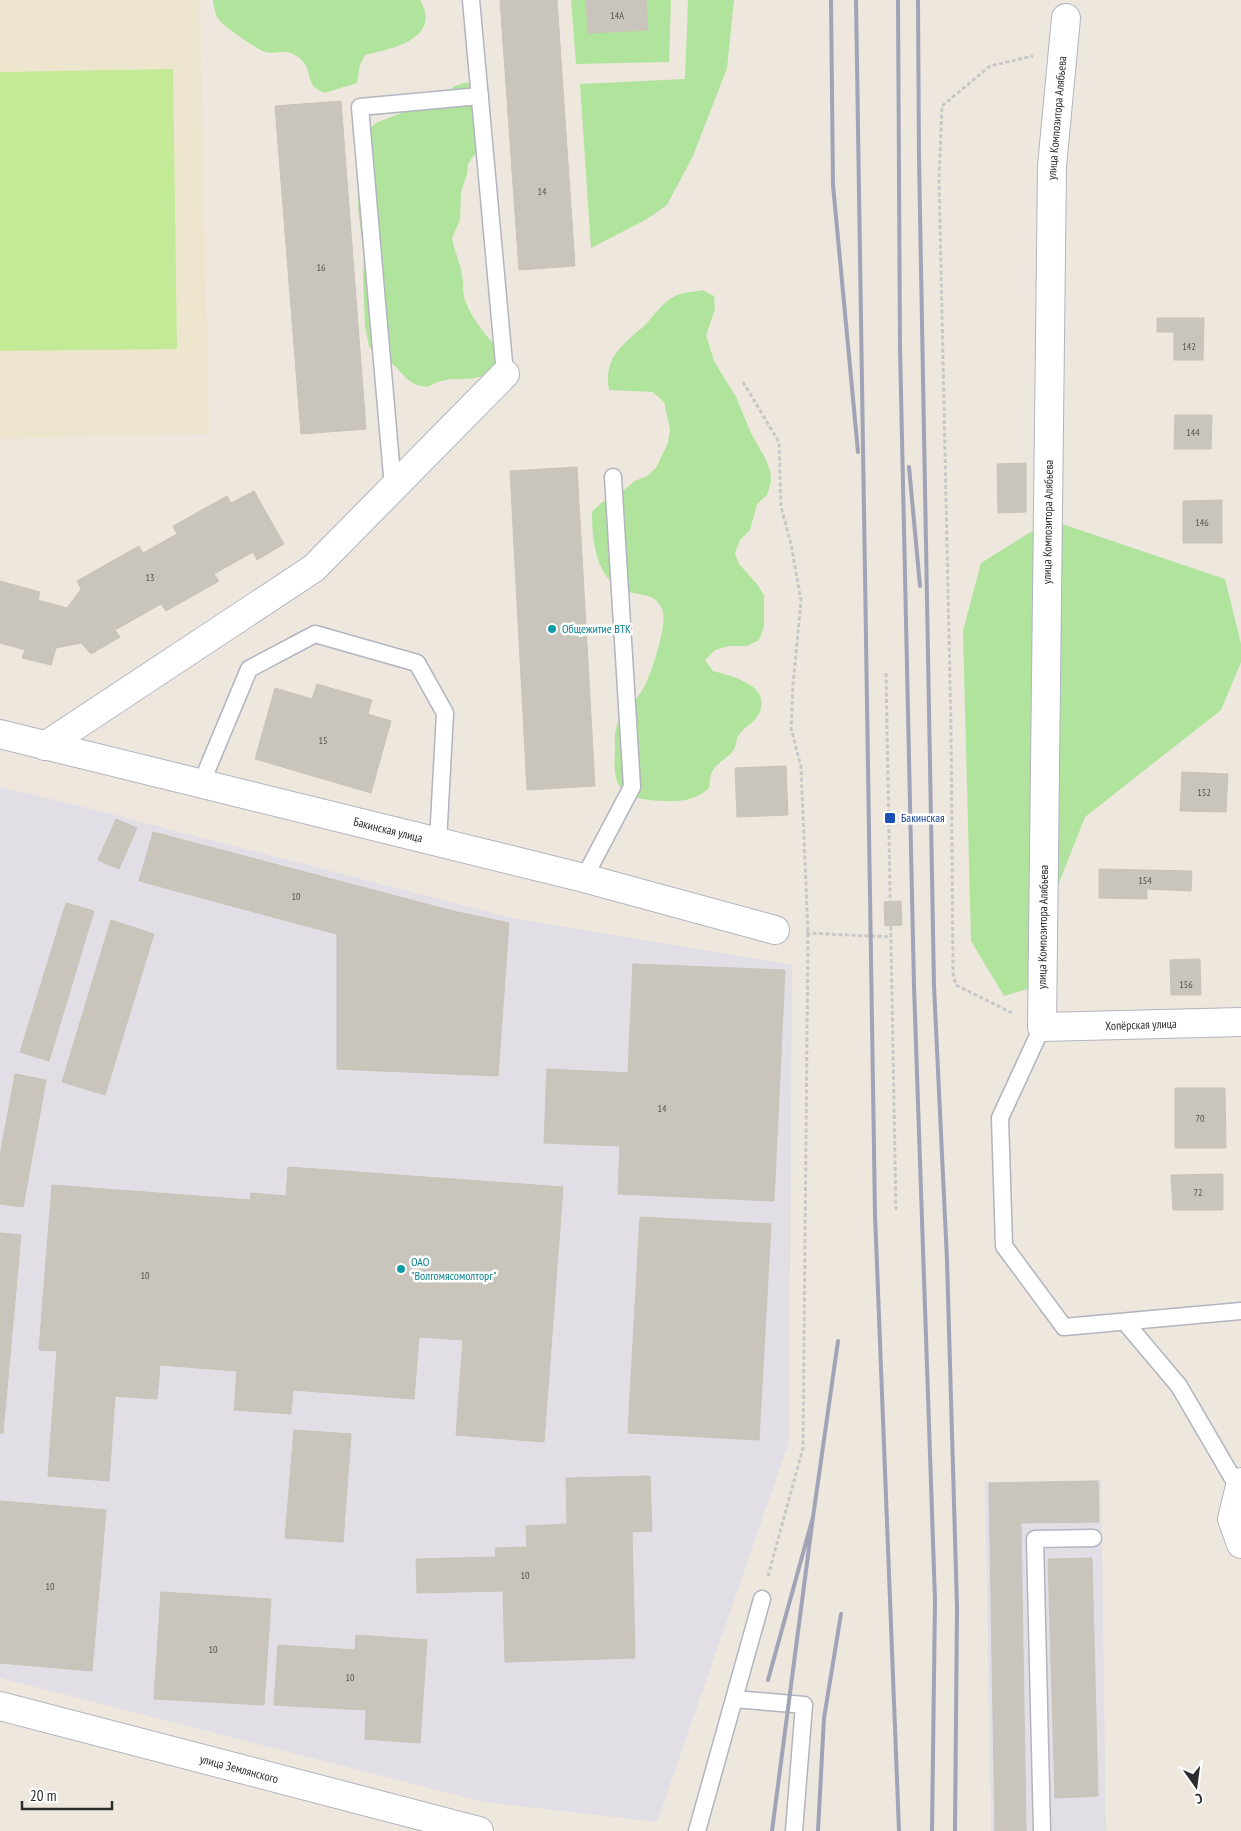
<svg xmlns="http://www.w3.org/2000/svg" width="1241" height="1831" viewBox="0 0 1241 1831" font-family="'PT Sans Narrow',sans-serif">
  <rect width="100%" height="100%" fill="#ede7de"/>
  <g fill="#e1dee6">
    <polygon points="0,787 83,807 512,918 792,965 789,1442 657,1822 484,1802 0,1678"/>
    <polygon points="1101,1480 1106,1831 991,1831 985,1482"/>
  </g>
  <polygon fill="#eee5ce" points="0,0 200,0 209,434 0,439"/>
  <g fill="#b0e39b">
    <path d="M 213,0 L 420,0 C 443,39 391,49 365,55 L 360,65 L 357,83 L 324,93 C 321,91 316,89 314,87 C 306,76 312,65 295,55 C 284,48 276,55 265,52 C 258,50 225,27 220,21 C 215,15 214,8 213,0 Z"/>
    <polygon points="571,0 586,0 588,33 647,30 646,0 671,0 669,62 576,64"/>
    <polygon points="688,0 734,0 727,68 693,156 667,205 647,219 591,248 580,84 685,79"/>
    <path d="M 464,83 L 473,83 L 482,86 L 488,94 L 490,113 L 481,150 L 473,156 L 468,164 L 467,174 L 461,192 L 460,220 L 452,238 C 454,250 460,262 462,275 C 464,285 462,296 467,305 C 471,315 479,326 486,335 C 490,340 495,343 496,350 C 498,359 495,369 487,374 C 469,384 449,373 428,387 L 416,385 L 407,379 L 394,365 L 376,354 L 369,346 L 365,326 L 363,277 L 364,257 L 358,208 L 361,169 L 369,129 L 376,123 L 439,98 L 455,86 Z"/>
    <path d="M 702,290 L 714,296 L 715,309 L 706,335 L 714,361 L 736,397 L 751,433 L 765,458 L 770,470 L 771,482 L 767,495 L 757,504 L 750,530 L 740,540 L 735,553 L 739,564 L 757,584 L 764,595 L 764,626 L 759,640 L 747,646 L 729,646 L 715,650 L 705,660 L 713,671 C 733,676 776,687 757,717 C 752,724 743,728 738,736 C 736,741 736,747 733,751 C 728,758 718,762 713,770 C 710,774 710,783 709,788 C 697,799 683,802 667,801 C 629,800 611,796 615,752 C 615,742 614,731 618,722 C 625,710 636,701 643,689 C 651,676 667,625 663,612 C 656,589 636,598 619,588 C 595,573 592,538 592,512 L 601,503 L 625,489 L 635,481 L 647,476 L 656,468 L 668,443 L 670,429 L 664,402 L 653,392 L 609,390 C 603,355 625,344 647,323 C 655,314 664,301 675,296 C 683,292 694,292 702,290 Z"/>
    <polygon points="1050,520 1225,579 1241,644 1241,662 1221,710 1085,817 1053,898 1057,980 1004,996 971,941 963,631 981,563"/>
  </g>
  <polygon fill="#c3ea97" points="173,69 177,349 0,351 0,72"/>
  <g fill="#c9c5bc" stroke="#c9c3b7">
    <polygon points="500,0 557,0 575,266 519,270"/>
    <polygon points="586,0 646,0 648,30 588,33"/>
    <polygon points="341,101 366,429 301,434 275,106"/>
    <polygon points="1157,318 1204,318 1203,360 1174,360 1174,332 1157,332"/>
    <polygon points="1175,415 1212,415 1211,449 1174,449"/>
    <polygon points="1026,463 1026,512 998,513 997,464"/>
    <polygon points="577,467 595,786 527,790 510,471"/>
    <polygon points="254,491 284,544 257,560 253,552 214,574 219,581 166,611 161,604 115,630 120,637 91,654 81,643 56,648 51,665 22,658 25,650 0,643 0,581 40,592 38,600 67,608 81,589 77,581 139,546 143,553 177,534 173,526 227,496 231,503"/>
    <polygon points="1222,500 1222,543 1183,543 1183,501"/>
    <polygon points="317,684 372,700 368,714 391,721 371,793 255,759 275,688 312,699"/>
    <polygon points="786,766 788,815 737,817 735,768"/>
    <polygon points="1182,772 1228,774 1226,812 1180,811"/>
    <polygon points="116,819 137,828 119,869 98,860"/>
    <polygon points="153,832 453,911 444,940 362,941 139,881"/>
    <polygon points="1099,869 1192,871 1191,891 1147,889 1147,899 1099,898"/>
    <polygon points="901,901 902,925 885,926 884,902"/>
    <polygon points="66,903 94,911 49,1061 20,1052"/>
    <polygon points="453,911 509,923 498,1076 337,1069 337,934 362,941 444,940"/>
    <polygon points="111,920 154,934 105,1095 62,1082"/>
    <polygon points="1200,959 1201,995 1171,995 1170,960"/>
    <polygon points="633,964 785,970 774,1201 618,1194 620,1146 544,1143 547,1069 628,1073"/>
    <polygon points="15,1074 46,1080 23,1207 0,1204 0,1156"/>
    <polygon points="1175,1088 1225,1088 1226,1148 1175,1148"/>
    <polygon points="288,1167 563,1187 544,1442 456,1435 463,1340 419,1337 414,1399 293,1390 291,1414 234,1410 251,1193 286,1196"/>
    <polygon points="1223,1174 1223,1210 1173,1210 1171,1175"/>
    <polygon points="52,1185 250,1200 237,1371 160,1365 157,1399 115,1396 109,1481 48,1476 57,1351 39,1350"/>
    <polygon points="640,1217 771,1224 759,1440 628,1433"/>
    <polygon points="0,1233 21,1235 3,1433 0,1433"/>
    <polygon points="294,1430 351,1434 343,1542 285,1538"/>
    <polygon points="650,1476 652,1531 632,1532 635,1658 505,1662 503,1591 417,1593 416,1559 496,1557 495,1548 527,1547 526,1526 567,1524 566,1478"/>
    <polygon points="1098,1481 1099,1522 1021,1523 1026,1831 995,1831 989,1483"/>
    <polygon points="0,1501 106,1510 92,1671 0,1663"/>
    <polygon points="1092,1558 1098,1796 1055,1798 1048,1559"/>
    <polygon points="161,1592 271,1599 264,1705 154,1699"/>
    <polygon points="356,1635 427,1640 420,1743 365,1739 366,1710 274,1705 278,1645 355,1650"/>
  </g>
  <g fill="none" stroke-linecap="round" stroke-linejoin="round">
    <g stroke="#b2b4bf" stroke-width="19">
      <g id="lane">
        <polyline points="471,0 505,374"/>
        <polyline points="393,487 360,107 480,96"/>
        <polyline points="201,784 249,669 315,634 417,663 445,713 438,842"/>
        <polyline points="584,878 632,787 613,477"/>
        <polyline points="1042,1027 1000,1118 1004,1246 1064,1327 1241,1311"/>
        <polyline points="1125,1322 1179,1386 1239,1489"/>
        <polyline points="734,1699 804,1705 794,1831"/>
        <polyline points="697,1831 762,1599"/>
        <polyline points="1042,1831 1035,1539 1093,1538"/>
      </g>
    </g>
    <g stroke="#b2b4bf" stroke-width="30">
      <g id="street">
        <polyline points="1066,18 1052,166 1042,1027 1241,1022"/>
        <polyline points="0,734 584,878 775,930"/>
        <polyline points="45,746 314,568 505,374"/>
        <polyline points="1241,1482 1232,1519 1241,1544"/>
        <polyline points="0,1706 479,1831"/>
      </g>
    </g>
    <g stroke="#c8c8c8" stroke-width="3" stroke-dasharray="4 2.5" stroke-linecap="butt">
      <polyline points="743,382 779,442 781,507 791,544 801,601 793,685 791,728 801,767 808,933 803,1448 768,1576"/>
      <polyline points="886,673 896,1212"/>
      <polyline points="806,933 891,937"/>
      <polyline points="1012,1013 956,985 953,973 951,728 939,177 942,106 990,66 1033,56"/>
    </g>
    <use href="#lane" stroke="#fff" stroke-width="16"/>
    <use href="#street" stroke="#fff" stroke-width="28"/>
    <g stroke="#a1a3b6" stroke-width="4">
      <polyline points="831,0 833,185 858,452"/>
      <polyline points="856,0 875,1214 899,1831"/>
      <polyline points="898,0 900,347 914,986 935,1600 932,1831"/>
      <polyline points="918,0 919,157 934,986 947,1260 957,1607 955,1831"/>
      <polyline points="909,467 920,586"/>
      <polyline points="813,1517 838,1341"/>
      <polyline points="768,1680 813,1517 772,1831"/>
      <polyline points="818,1831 824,1718 841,1614"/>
    </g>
  </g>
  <g fill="#0f9aa8" stroke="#fff" stroke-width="2">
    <circle cx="552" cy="629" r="5"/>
    <circle cx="401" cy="1269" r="5"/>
  </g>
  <rect fill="#1a4fb4" stroke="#fff" stroke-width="2" x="884" y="812" width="12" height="12" rx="2.5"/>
  <g text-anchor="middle" stroke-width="5" stroke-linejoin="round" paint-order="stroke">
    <g font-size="10" fill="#535250">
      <text x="617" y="19">14А</text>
      <text x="542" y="195">14</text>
      <text x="321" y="271">16</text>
      <text x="1189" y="350">142</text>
      <text x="1193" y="436">144</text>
      <text x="1202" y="526">146</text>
      <text x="150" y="581">13</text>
      <text x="323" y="744">15</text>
      <text x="1204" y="796">152</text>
      <text x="1145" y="884">154</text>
      <text x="296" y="900">10</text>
      <text x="1186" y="988">156</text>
      <text x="662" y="1112">14</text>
      <text x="1200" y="1122">70</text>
      <text x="1198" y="1196">72</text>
      <text x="145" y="1279">10</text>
      <text x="525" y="1579">10</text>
      <text x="50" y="1590">10</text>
      <text x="213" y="1653">10</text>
      <text x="350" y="1681">10</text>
    </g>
    <g font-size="12" fill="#2c2c2c" stroke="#fff">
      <text transform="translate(1057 118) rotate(-85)" y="4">улица Композитора Алябьева</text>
      <text transform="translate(1048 522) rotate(-89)" y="4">улица Композитора Алябьева</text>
      <text transform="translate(388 830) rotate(14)" y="4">Бакинская улица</text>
      <text transform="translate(1043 927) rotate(-89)" y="4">улица Композитора Алябьева</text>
      <text transform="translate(1141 1025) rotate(-2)" y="4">Хопёрская улица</text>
      <text transform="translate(239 1769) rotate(15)" y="4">улица Землянского</text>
    </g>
    <g font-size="12" fill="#0d838f" stroke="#fff" text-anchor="start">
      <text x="562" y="633">Общежитие ВТК</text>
      <text x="411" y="1266">ОАО<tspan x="411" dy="14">"Волгомясомолторг"</tspan></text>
    </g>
    <g font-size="12" fill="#164399" stroke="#fff" text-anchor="start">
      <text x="901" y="822">Бакинская</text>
    </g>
  </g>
  <g transform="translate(1196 1786) rotate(166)" stroke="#ffffff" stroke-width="4" paint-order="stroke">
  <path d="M0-4L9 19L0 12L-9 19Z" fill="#2c2c2c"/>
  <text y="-8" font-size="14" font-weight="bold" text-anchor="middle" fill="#2c2c2c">С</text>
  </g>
  <path d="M22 1801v8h90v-8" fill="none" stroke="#2c2c2c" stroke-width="2.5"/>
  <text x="30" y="1801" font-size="15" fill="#2c2c2c" stroke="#ffffff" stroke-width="4" paint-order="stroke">20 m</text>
</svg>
